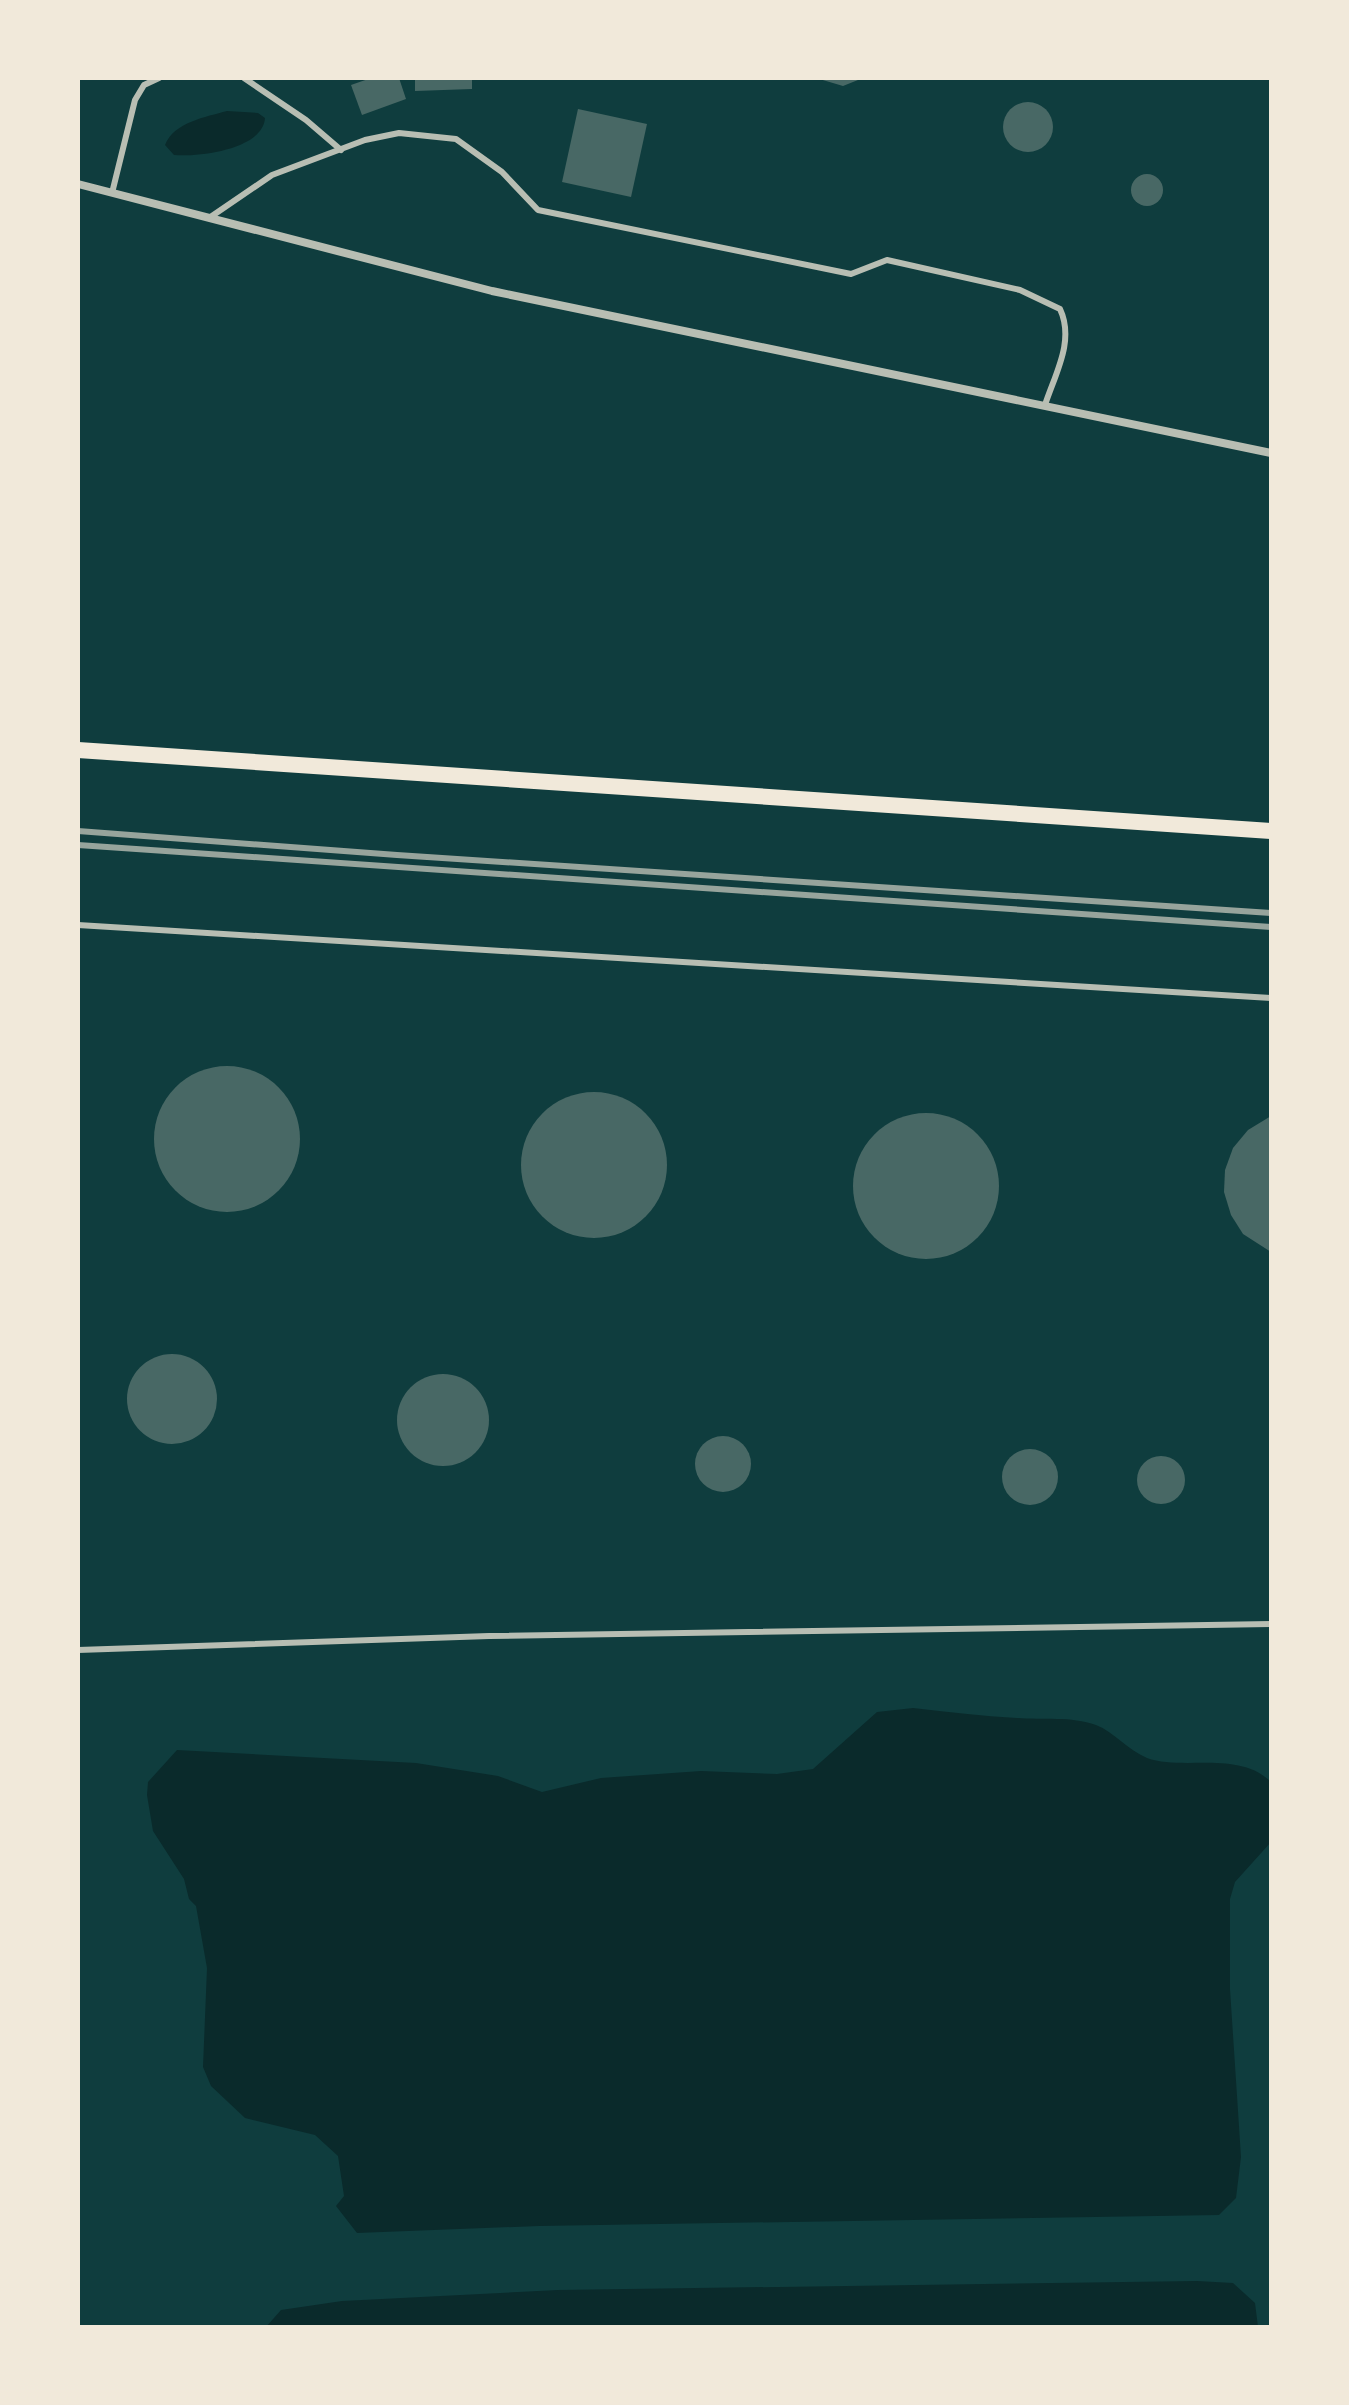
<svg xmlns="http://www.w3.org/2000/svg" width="1349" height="2405" viewBox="0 0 1349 2405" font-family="'Source Sans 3',sans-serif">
  <rect width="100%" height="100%" fill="#0f3d3e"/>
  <g fill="#0a2a2b">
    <path d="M 227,111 L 258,113 L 265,118 C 263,149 200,157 174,155 L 165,145 C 174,122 206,117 227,111 Z"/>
    <path d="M 913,1708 C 948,1712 982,1716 1017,1718 C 1043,1720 1071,1716 1096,1725 C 1114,1732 1128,1750 1147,1758 C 1182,1771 1239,1750 1271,1782 L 1271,1842 L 1235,1882 L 1230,1899 L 1230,1989 L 1241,2157 L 1236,2198 L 1219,2215 L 539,2226 L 357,2233 L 336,2206 L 344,2196 L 338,2156 L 315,2135 L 245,2118 L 211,2086 L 203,2067 L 207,1968 L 196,1906 L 189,1899 L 184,1879 L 153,1831 L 147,1795 L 148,1782 L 177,1750 L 416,1763 L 498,1776 L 542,1792 L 601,1778 L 701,1771 L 777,1774 L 813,1769 L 877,1712 Z"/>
    <polygon points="1197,2281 1233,2283 1255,2303 1258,2327 266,2327 281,2310 342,2301 558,2290"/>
  </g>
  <g fill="#486865">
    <polygon points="371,78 399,78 406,99 362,115 351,85"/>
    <polygon points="415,78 472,78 472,89 415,91"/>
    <polygon points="816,78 863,78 843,86"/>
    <circle cx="1028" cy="127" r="25"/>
    <polygon points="578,109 647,124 631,197 562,182"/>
    <circle cx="1147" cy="190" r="16"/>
    <circle cx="227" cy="1139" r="73"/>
    <circle cx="594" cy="1165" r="73"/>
    <circle cx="926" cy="1186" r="73"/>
    <polygon points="1271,1116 1271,1252 1243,1234 1231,1215 1224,1192 1225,1170 1233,1148 1248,1130"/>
    <circle cx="172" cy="1399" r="45"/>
    <circle cx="443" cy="1420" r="46"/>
    <circle cx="723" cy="1464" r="28"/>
    <circle cx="1030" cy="1477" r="28"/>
    <circle cx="1161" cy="1480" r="24"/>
  </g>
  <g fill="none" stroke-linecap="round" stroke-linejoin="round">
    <g stroke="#b8beb3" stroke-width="6">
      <polyline points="244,78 306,120 341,150"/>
      <polyline points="112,193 135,100 144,85 159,78"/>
      <path d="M 209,218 L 272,175 L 365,140 L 399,133 L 456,139 L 502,172 L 538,210 L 851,274 L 887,260 L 1020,290 L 1060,309 C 1075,341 1055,374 1045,405"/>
      <polyline points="78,925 1271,998"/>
      <polyline points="78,1650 489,1636 1271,1624"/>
    </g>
    <polyline stroke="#b8beb3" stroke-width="8" points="78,184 492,291 1271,453"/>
    <polyline stroke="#f1e9da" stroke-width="16" points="78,750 1271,831"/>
    <g stroke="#97a49c" stroke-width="6">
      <polyline points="78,831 397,855 1271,913"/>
      <polyline points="78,845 1271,927"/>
    </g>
  </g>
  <rect width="1349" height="2405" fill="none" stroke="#f1e9da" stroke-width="160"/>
</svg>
